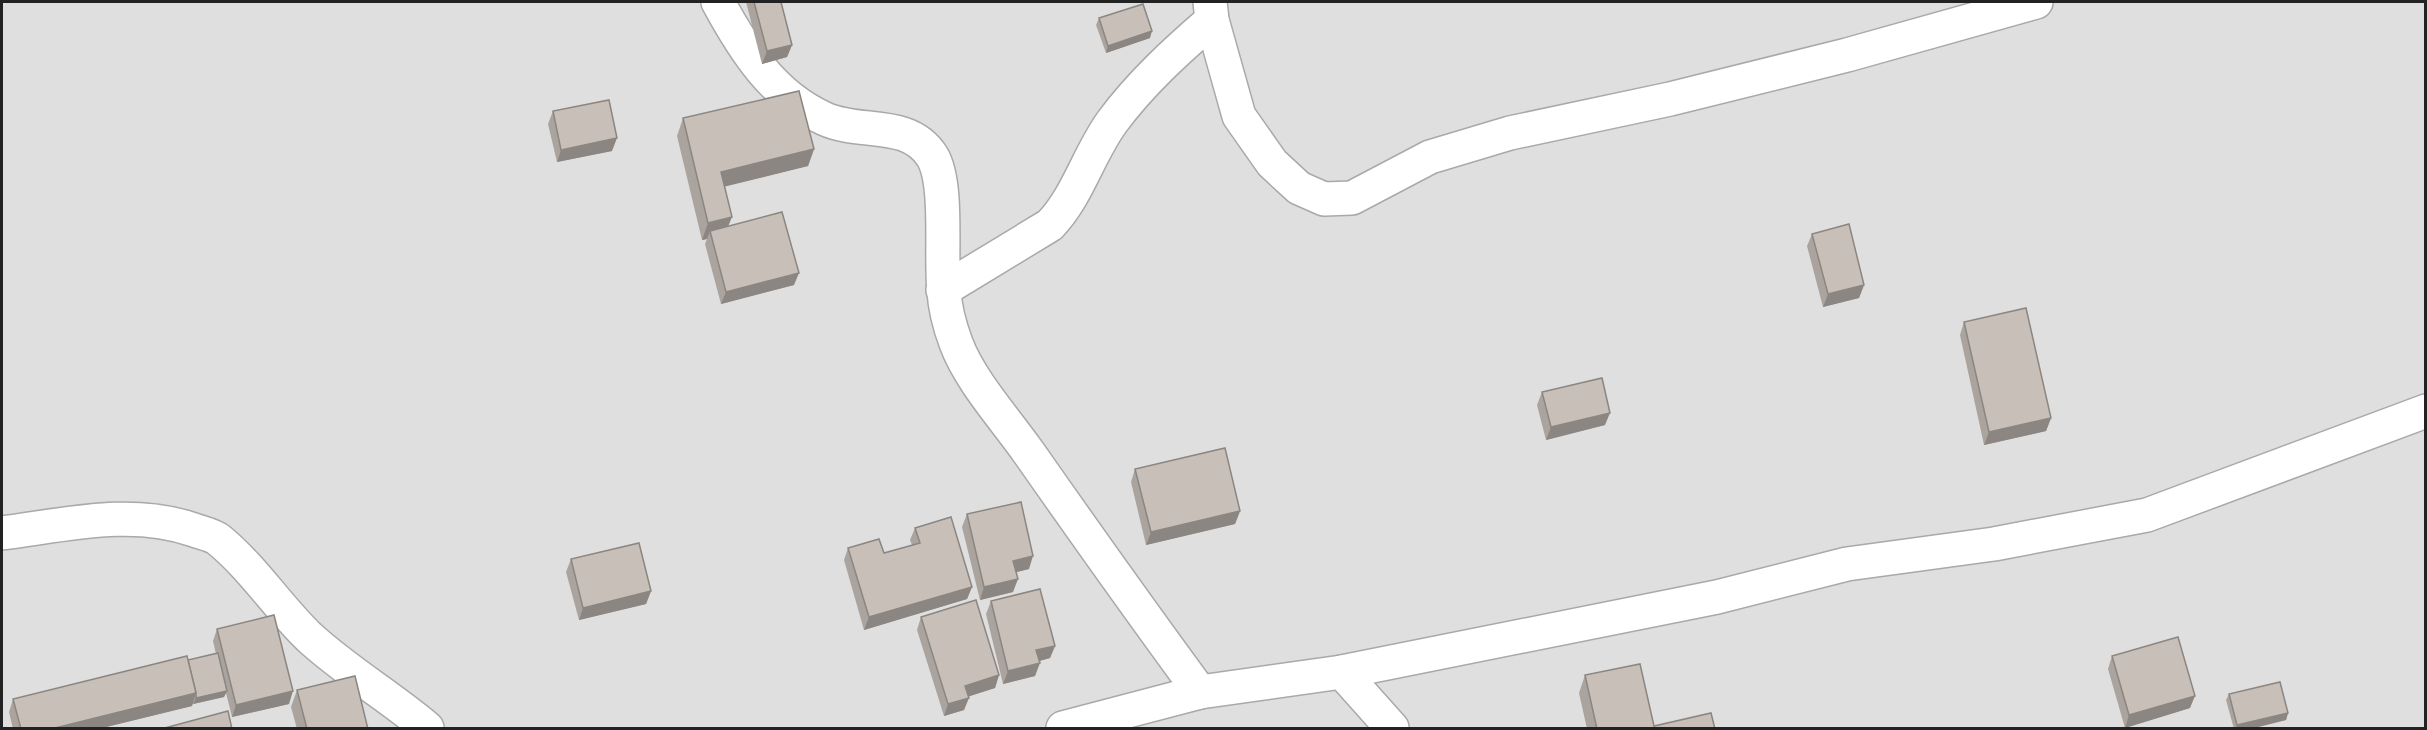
<svg xmlns="http://www.w3.org/2000/svg" width="2427" height="730" font-family="'DM Sans',sans-serif">
  <rect width="100%" height="100%" fill="#f2efe9"/>
  <rect fill="#e0dfdf" x="2" y="2" width="2423" height="726"/>
  <g fill="none" stroke-linecap="round" stroke-linejoin="round">
    <defs>
      <g id="minor">
        <path d="M 718,2 C 744,50 773,96 825,119 C 861,135 908,119 932,156 C 949,183 940,257 944,291 C 945,309 950,327 956,343 C 970,381 1006,420 1029,453 C 1085,533 1142,613 1200,692 L 1342,672 L 1392,728"/>
        <polyline points="1210,2 1212,20 1239,116 1272,163 1299,188 1324,199 1352,198 1430,157 1510,133 1670,99 1847,55 2036,2"/>
        <path d="M 943,290 L 1050,225 C 1078,196 1088,155 1112,122 C 1140,84 1176,51 1212,20"/>
        <path d="M 2,533 C 65,525 132,508 194,530 C 202,533 213,535 219,540 C 254,569 277,606 309,637 C 346,671 389,696 427,728"/>
        <polyline points="1342,672 1717,597 1847,564 1994,544 2147,515 2426,411"/>
        <polyline points="1063,728 1200,692"/>
      </g>
    </defs>
    <use href="#minor" stroke="#a9a9a9" stroke-width="36"/>
    <use href="#minor" stroke="#fff" stroke-width="33"/>
  </g>
  <g fill="#aba49e">
    <polygon points="746,2 781,2 792,45 787,57 762,64"/>
    <polygon points="1099,18 1150,38 1106,53 1096,25"/>
    <polygon points="553,111 612,151 557,162 548,124"/>
    <polygon points="683,118 814,149 808,166 724,186 728,226 794,285 721,304 705,244 707,239 702,240 677,136"/>
    <polygon points="1812,234 1864,285 1859,298 1823,307 1807,246"/>
    <polygon points="1964,322 2051,418 2046,431 1984,445 1960,335"/>
    <polygon points="1542,392 1605,425 1546,440 1537,405"/>
    <polygon points="1135,469 1240,511 1235,524 1146,545 1131,482"/>
    <polygon points="967,514 1029,569 1016,572 1013,592 980,600 962,527"/>
    <polygon points="915,528 972,587 967,599 864,630 844,560 848,548 884,553 912,545 910,540"/>
    <polygon points="571,559 651,591 646,604 579,620 566,572"/>
    <polygon points="991,601 1055,646 1050,658 1039,661 1035,676 1003,684 986,614"/>
    <polygon points="921,617 999,675 995,688 968,696 964,710 944,716 917,630"/>
    <polygon points="217,629 289,704 232,717 226,693 224,697 193,704 193,702 192,706 98,729 13,729 9,712 13,699 216,654 213,641"/>
    <polygon points="2112,656 2190,708 2125,728 2108,669"/>
    <polygon points="1585,675 1654,726 1715,729 1587,729 1579,693"/>
    <polygon points="297,690 368,729 297,729 291,707"/>
    <polygon points="2229,694 2288,713 2286,720 2250,729 2234,729 2226,700"/>
  </g>
  <g fill="#8b8681">
    <polygon points="1152,31 1150,38 1106,53 1108,46"/>
    <polygon points="792,45 787,57 762,64 767,51"/>
    <polygon points="617,138 612,151 557,162 561,150"/>
    <polygon points="814,149 808,166 715,189 721,172"/>
    <polygon points="732,217 725,234 710,231 707,239 702,240 708,223"/>
    <polygon points="799,273 794,285 721,304 726,292"/>
    <polygon points="1864,285 1859,298 1823,307 1828,294"/>
    <polygon points="1610,413 1605,425 1546,440 1551,427"/>
    <polygon points="2051,418 2046,431 1984,445 1989,432"/>
    <polygon points="1240,511 1235,524 1146,545 1151,532"/>
    <polygon points="1033,556 1029,569 1009,574 1013,561"/>
    <polygon points="1018,579 1013,592 980,600 984,587"/>
    <polygon points="972,587 967,599 864,630 869,617"/>
    <polygon points="651,591 646,604 579,620 583,608"/>
    <polygon points="1055,646 1050,658 1032,663 1036,650"/>
    <polygon points="1040,663 1035,676 1003,684 1008,671"/>
    <polygon points="999,675 995,688 961,699 965,686"/>
    <polygon points="227,691 224,697 193,704 196,698"/>
    <polygon points="293,691 289,704 232,717 236,705"/>
    <polygon points="196,693 192,706 98,729 51,729"/>
    <polygon points="2195,696 2190,708 2125,728 2129,715"/>
    <polygon points="969,698 964,710 944,716 948,704"/>
    <polygon points="2288,713 2286,720 2250,729 2236,729 2237,725"/>
  </g>
  <g fill="#c7bfb8" stroke="#8b8681" stroke-width="1.5">
    <polygon points="754,2 781,2 792,45 767,51"/>
    <polygon points="1143,4 1152,31 1108,46 1099,18"/>
    <polygon points="799,91 814,149 721,172 732,217 708,223 683,118"/>
    <polygon points="609,100 617,138 561,150 553,111"/>
    <polygon points="782,212 799,273 726,292 710,231"/>
    <polygon points="1849,224 1864,285 1828,294 1812,234"/>
    <polygon points="2026,308 2051,418 1989,432 1964,322"/>
    <polygon points="1602,378 1610,413 1551,427 1542,392"/>
    <polygon points="1225,448 1240,511 1151,532 1135,469"/>
    <polygon points="1021,502 1033,556 1013,561 1018,579 984,587 967,514"/>
    <polygon points="951,517 972,587 869,617 848,548 879,539 884,553 920,543 915,528"/>
    <polygon points="639,543 651,591 583,608 571,559"/>
    <polygon points="1040,589 1055,646 1036,650 1040,663 1008,671 991,601"/>
    <polygon points="976,600 999,675 965,686 969,698 948,704 921,617"/>
    <polygon points="274,615 293,691 236,705 217,629"/>
    <polygon points="2178,637 2195,696 2129,715 2112,656"/>
    <polygon points="218,653 227,691 196,698 196,693 188,660"/>
    <polygon points="187,656 196,693 51,729 21,729 13,699"/>
    <polygon points="1640,664 1654,726 1711,713 1715,729 1597,729 1585,675"/>
    <polygon points="355,676 368,729 307,729 297,690"/>
    <polygon points="2280,682 2288,713 2237,725 2229,694"/>
    <polygon points="228,711 232,729 161,729"/>
  </g>
  <rect width="2427" height="730" fill="none" stroke="#222222" stroke-width="6"/>
</svg>
